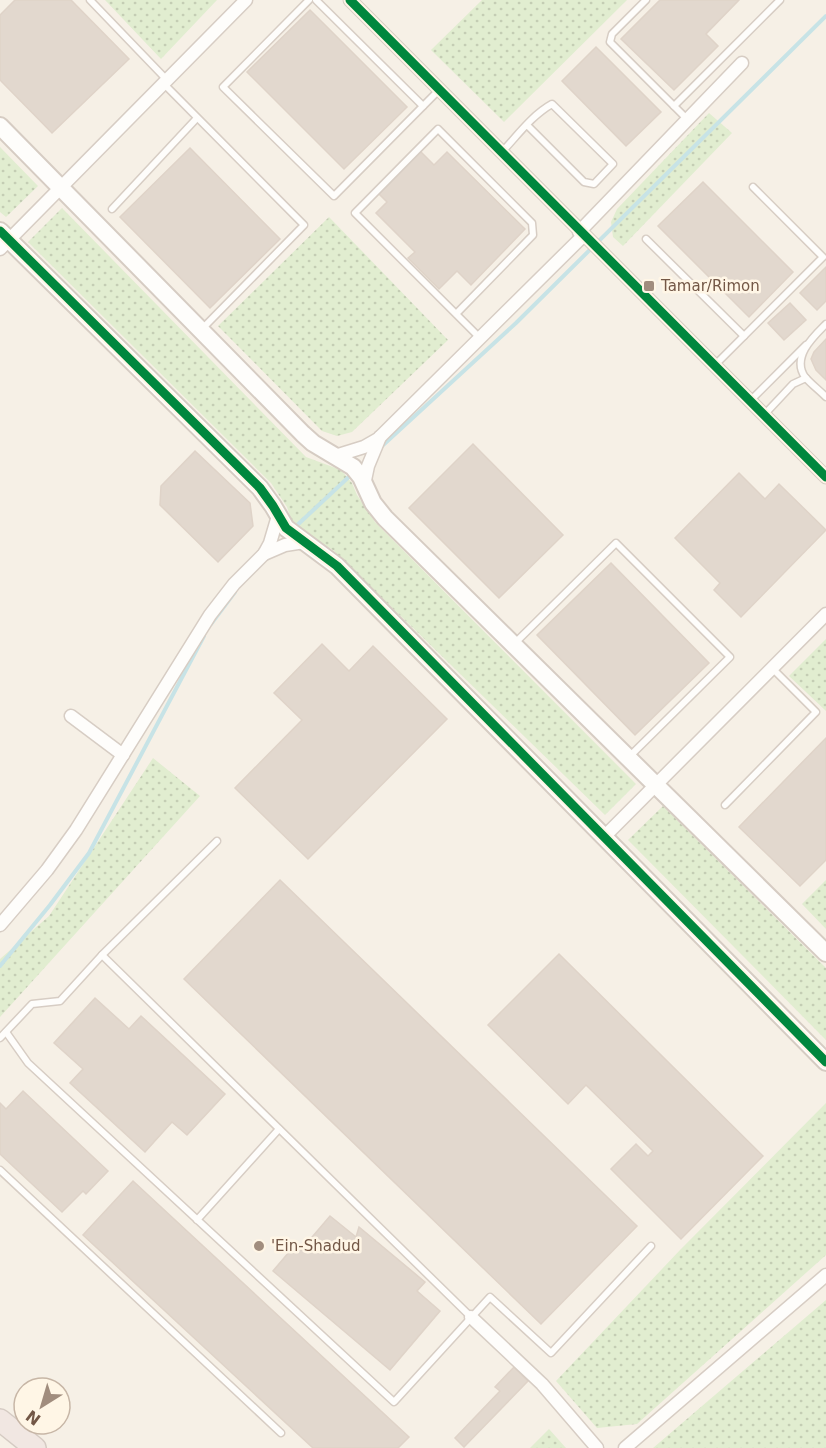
<svg xmlns="http://www.w3.org/2000/svg" width="826" height="1448" font-family="'DejaVu Sans',sans-serif">
  <defs>
    <pattern id="grass-dots" width="8" height="8" patternUnits="userSpaceOnUse" patternTransform="scale(1.5)"><rect width="8" height="8" fill="#e1edd0"/><path d="M2 2h.1M6 6h.1" fill="none" stroke="#c4cdb4" stroke-width="1.8" stroke-linecap="round"/></pattern>
  </defs>
  <rect width="100%" height="100%" fill="#f6f0e6"/>
  <g fill="url(#grass-dots)">
    <polygon points="105,0 217,0 161,59"/>
    <polygon points="482,0 627,0 504,122 431,50"/>
    <polygon points="709,113 732,133 623,246 613,237 611,222 617,209"/>
    <polygon points="0,147 38,186 6,217 0,212"/>
    <polygon points="62,208 306,457 341,470 352,483 357,495 375,522 636,784 605,815 333,550 302,532 291,519 287,507 271,483 28,242"/>
    <polygon points="329,217 448,340 352,432 337,436 322,431 218,326"/>
    <polygon points="826,639 826,711 789,676"/>
    <polygon points="153,758 200,796 0,1017 0,959 49,916"/>
    <polygon points="663,806 826,968 826,1040 628,840"/>
    <polygon points="826,880 826,929 802,904"/>
    <polygon points="826,1103 826,1255 637,1424 597,1428 556,1381 680,1250"/>
    <polygon points="826,1300 826,1448 653,1448"/>
    <polygon points="549,1429 566,1448 530,1448"/>
  </g>
  <g fill="none" stroke-linecap="round" stroke-linejoin="round">
    <g stroke="#c7e3e6" stroke-width="4">
      <polyline points="381,447 516,323 826,16"/>
      <polyline points="293,529 353,473"/>
      <polyline points="211,624 235,592"/>
      <polyline points="0,966 50,905 89,853 204,636"/>
    </g>
  </g>
  <g fill="#e2d8ce" stroke="#dfd3c8" stroke-width="1.5">
    <polygon points="15,0 71,0 129,59 52,133 0,80 0,15"/>
    <polygon points="660,0 739,0 706,34 718,46 674,90 621,39"/>
    <polygon points="310,10 407,107 344,169 247,72"/>
    <polygon points="596,47 661,112 626,146 562,81"/>
    <polygon points="190,148 280,239 210,308 120,217"/>
    <polygon points="419,150 434,165 447,152 525,229 471,285 457,271 439,289 408,258 415,252 376,213 387,202 378,193"/>
    <polygon points="703,182 793,272 749,317 658,226"/>
    <polygon points="826,267 826,301 817,310 800,293"/>
    <polygon points="790,303 806,320 784,340 768,323"/>
    <polygon points="826,339 826,380 816,370 811,359 814,352"/>
    <polygon points="473,444 563,535 499,598 409,508"/>
    <polygon points="195,451 250,503 253,526 218,562 160,505 161,486"/>
    <polygon points="739,473 765,499 779,484 826,530 741,617 714,590 720,583 675,538"/>
    <polygon points="611,563 709,663 635,735 537,635"/>
    <polygon points="322,644 349,671 373,646 447,719 308,859 235,788 302,720 274,693"/>
    <polygon points="826,738 826,860 800,886 739,827"/>
    <polygon points="280,880 637,1226 541,1324 184,979"/>
    <polygon points="559,954 763,1156 681,1239 611,1169 636,1144 648,1156 653,1151 586,1085 568,1104 488,1025"/>
    <polygon points="95,998 129,1029 141,1016 225,1094 187,1135 172,1122 145,1152 70,1083 83,1069 54,1043"/>
    <polygon points="23,1091 108,1171 86,1194 83,1191 62,1212 0,1154 0,1103 6,1109"/>
    <polygon points="133,1181 409,1437 398,1448 313,1448 83,1235"/>
    <polygon points="330,1216 356,1237 359,1227 425,1282 417,1291 440,1311 390,1370 273,1271 295,1245 301,1250"/>
    <polygon points="514,1367 528,1381 464,1447 455,1438 500,1391 495,1387"/>
  </g>
  <g fill="none" stroke-linecap="round" stroke-linejoin="round">
    <defs>
      <g id="lane">
        <polyline points="90,0 167,80"/>
        <polyline points="309,0 223,87 334,196 439,90"/>
        <polyline points="316,0 423,106"/>
        <polyline points="646,0 612,34 610,42 687,119"/>
        <polyline points="164,84 304,225 201,330"/>
        <polyline points="674,106 780,0"/>
        <path d="M 501,153 C 517,136 532,115 552,104 L 613,164 L 594,184 L 584,182 L 527,125"/>
        <polyline points="112,209 197,118"/>
        <polyline points="646,239 744,336"/>
        <polyline points="456,314 533,235 532,223 438,129 355,213 480,338"/>
        <path d="M 826,324 C 814,336 791,357 805,377 C 811,384 819,390 826,397"/>
        <polyline points="714,366 823,257 753,187"/>
        <polyline points="750,401 806,345"/>
        <polyline points="764,415 793,384 806,378"/>
        <polyline points="514,644 616,543 730,657 630,756"/>
        <polyline points="725,805 816,712 772,668"/>
        <polyline points="102,955 217,841"/>
        <polyline points="6,1032 28,1063 394,1402 490,1297 551,1353 651,1246"/>
        <polyline points="0,1038 32,1004 60,1001 102,955 471,1317"/>
        <polyline points="0,1170 281,1433"/>
        <polyline points="197,1220 279,1129"/>
      </g>
      <g id="street">
        <polyline points="350,0 826,477"/>
        <polyline points="579,232 742,63"/>
        <polyline points="0,249 246,0"/>
        <polyline points="335,456 364,447 378,439 583,236"/>
        <polyline points="364,485 368,466 380,437"/>
        <polyline points="264,554 285,545 304,542"/>
        <polyline points="71,716 123,755"/>
        <polyline points="604,837 826,614"/>
        <polyline points="0,925 47,870 76,830 210,615 234,584 264,554 270,543 278,516"/>
        <polyline points="471,1317 542,1384 597,1448"/>
        <polyline points="625,1448 826,1275"/>
      </g>
      <g id="secondary">
        <polyline points="0,126 303,434 313,443 353,467 361,477 373,503 385,518 826,953"/>
        <polyline points="0,231 260,488 273,506 286,528 337,566 826,1062"/>
      </g>
      <polyline id="highway" points="0,1420 35,1448"/>
    </defs>
    <use href="#lane" stroke="#d7cdc4" stroke-width="9"/>
    <use href="#street" stroke="#d7cdc4" stroke-width="15"/>
    <use href="#secondary" stroke="#d6ccc3" stroke-width="20"/>
    <use href="#highway" stroke="#d5cbc3" stroke-width="24"/>
    <use href="#lane" stroke="#fefdfb" stroke-width="6"/>
    <use href="#street" stroke="#fefdfb" stroke-width="12"/>
    <use href="#secondary" stroke="#fefdfb" stroke-width="16"/>
    <use href="#highway" stroke="#f1e7e2" stroke-width="21"/>
    <defs>
      <g id="cycleway">
        <polyline points="350,0 826,477"/>
        <polyline points="0,231 260,488 273,506 286,528 337,566 826,1062"/>
      </g>
    </defs>
    <use href="#cycleway" stroke="#fff6e6" stroke-width="13"/>
    <use href="#cycleway" stroke="#00873e" stroke-width="9"/>
  </g>
  <g fill="#a18d7e" stroke="#fff6e6" stroke-width="2">
    <rect x="643" y="280" width="12" height="12" rx="3"/>
    <circle cx="259" cy="1246" r="6"/>
  </g>
  <g text-anchor="middle" stroke-width="5" stroke-linejoin="round" paint-order="stroke">
    <g font-size="15" fill="#735746" stroke="#fff6e6" text-anchor="start">
      <text x="661" y="291">Tamar/Rimon</text>
      <text x="271" y="1251">'Ein-Shadud</text>
    </g>
  </g>
  <g transform="translate(42 1406) rotate(217)"><circle r="28" fill="#fff6e6" stroke="#c7b6a6" stroke-width="1.5"/>
  <path d="M0-4.5L10 22L0 15L-10 22Z" fill="#a18d7e"/>
  <text y="-9" font-size="16" font-weight="bold" text-anchor="middle" fill="#735746">N</text>
  </g>
</svg>
